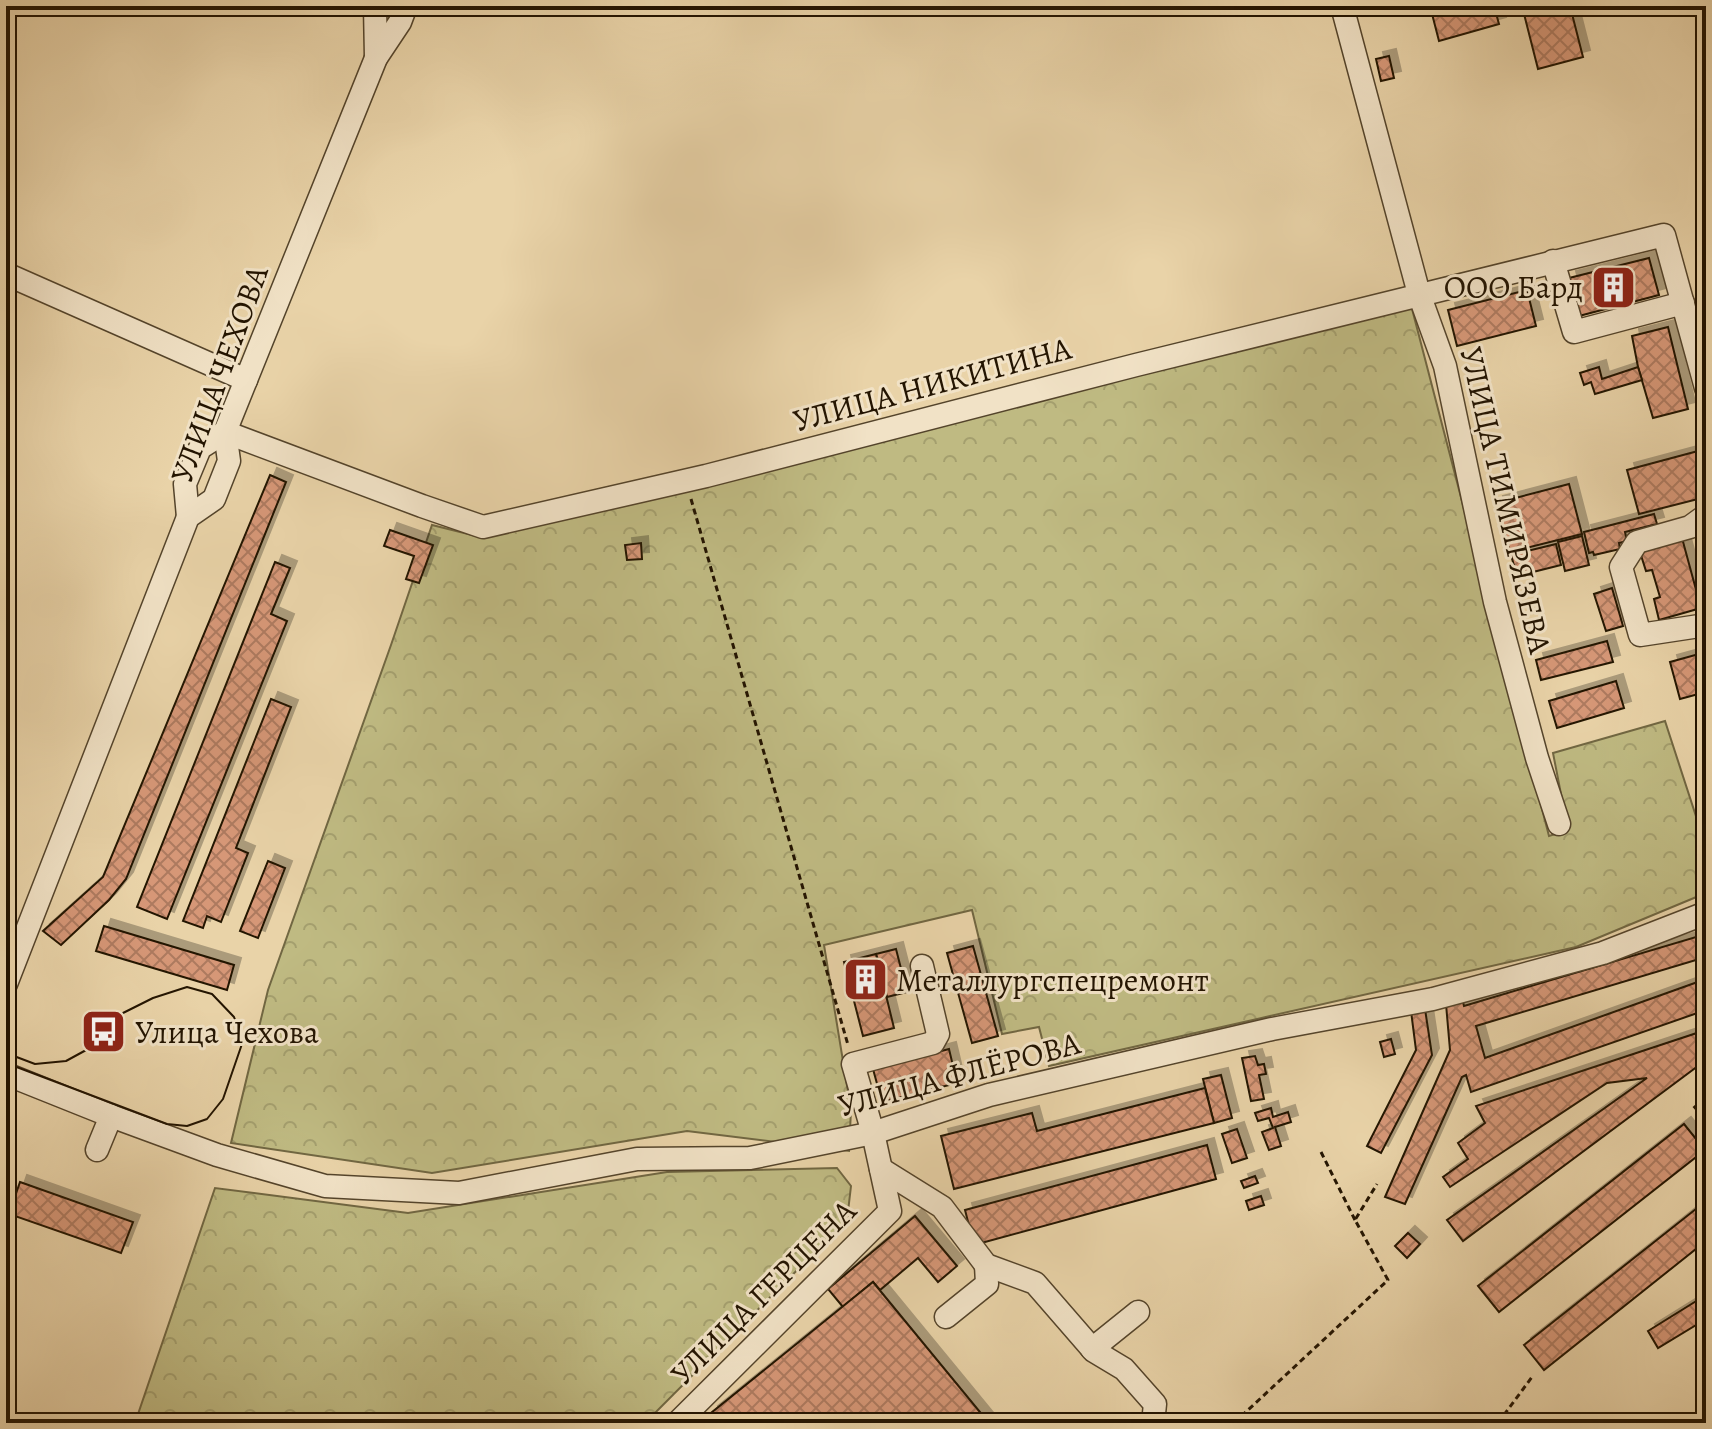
<svg xmlns="http://www.w3.org/2000/svg" width="1712" height="1429" font-family="Alegreya,serif">
  <defs>
    <pattern id="forest-crowns" width="20" height="18" patternUnits="userSpaceOnUse" patternTransform="scale(2)"><rect width="20" height="18" fill="#bfba82"/><path d="M2 6a3 3 0 1 1 6 0M12 15a3 3 0 1 1 6 0" fill="none" stroke="#a49f6e"/></pattern>
    <pattern id="building-cross-hatch" width="8" height="8" patternUnits="userSpaceOnUse" patternTransform="scale(2)"><rect width="8" height="8" fill="#d69777"/><path d="M0 0l8 8M0 8l8-8" fill="none" stroke="#ad7a5f"/></pattern>
    <filter id="shadow"><feDropShadow dx="7" dy="-7" stdDeviation="0" flood-color="#0004"/></filter>
  </defs>
  <rect width="100%" height="100%" fill="#e9d3a8"/>
  <filter id="stains"><feTurbulence type="fractalNoise" baseFrequency=".0025" numOctaves="4"/><feColorMatrix values="0 0 0 0 .2 0 0 0 0 .09 0 0 0 0 .02 0 0 0 .5 -.17"/></filter>
  <radialGradient id="worn" r=".72"><stop offset=".6" stop-color="#630" stop-opacity="0"/><stop offset="1" stop-color="#630" stop-opacity=".3"/></radialGradient>
  <g fill="url(#forest-crowns)" stroke="#716742" stroke-width="2">
    <polygon points="1411,305 1549,836 1568,830 1553,753 1665,721 1706,847 1706,893 1576,947 1049,1066 1039,1027 1002,1034 972,910 824,945 851,1110 849,1151 687,1131 432,1173 231,1143 268,990 391,645 432,525 484,538"/>
    <polygon points="837,1168 851,1186 847,1220 645,1423 135,1423 215,1188 408,1213 667,1172"/>
  </g>
  <g fill="url(#building-cross-hatch)" stroke="#231401" stroke-width="2" filter="url(#shadow)">
    <polygon points="1430,6 1494,6 1499,24 1439,41"/>
    <polygon points="1522,6 1570,6 1583,57 1538,69"/>
    <polygon points="1389,56 1394,78 1381,81 1376,59"/>
    <polygon points="1649,258 1659,295 1579,316 1569,278"/>
    <polygon points="1527,290 1536,326 1457,346 1448,310"/>
    <polygon points="1668,327 1688,409 1653,418 1638,367 1632,336"/>
    <polygon points="1599,367 1602,379 1638,367 1642,380 1595,394 1591,382 1584,385 1580,373"/>
    <polygon points="1698,451 1706,481 1706,497 1639,514 1627,470"/>
    <polygon points="270,475 286,482 126,879 109,900 61,945 43,931 103,877"/>
    <polygon points="1569,484 1582,534 1510,552 1496,503"/>
    <polygon points="1654,514 1657,524 1625,532 1627,541 1619,543 1620,549 1594,555 1593,552 1589,553 1584,532"/>
    <polygon points="390,530 433,545 419,583 406,579 414,556 384,546"/>
    <polygon points="1582,536 1589,565 1565,571 1558,542"/>
    <polygon points="1682,538 1701,608 1659,620 1654,599 1660,597 1652,570 1646,571 1639,549"/>
    <polygon points="641,543 642,559 627,560 625,545"/>
    <polygon points="1556,544 1561,565 1517,576 1511,555"/>
    <polygon points="275,562 290,568 271,614 287,621 167,919 137,907"/>
    <polygon points="1612,588 1623,626 1606,631 1594,594"/>
    <polygon points="1607,641 1613,662 1541,680 1536,660"/>
    <polygon points="1706,652 1706,692 1680,699 1670,662"/>
    <polygon points="1616,681 1624,708 1557,728 1549,701"/>
    <polygon points="271,699 291,707 236,848 248,853 221,922 207,916 203,928 183,921"/>
    <polygon points="268,861 285,868 258,938 240,931"/>
    <polygon points="104,926 234,965 227,990 96,951"/>
    <polygon points="1706,934 1706,957 1476,1026 1485,1058 1706,979 1706,1010 1471,1092 1466,1075 1462,1077 1405,1204 1385,1197 1450,1050 1446,1004 1462,998 1464,1006"/>
    <polygon points="973,946 998,1036 972,1043 947,953"/>
    <polygon points="896,949 907,992 887,997 876,954"/>
    <polygon points="876,954 894,1028 863,1036 844,962"/>
    <polygon points="1425,1009 1432,1055 1381,1153 1367,1146 1416,1050 1411,1011"/>
    <polygon points="1706,1030 1706,1060 1463,1241 1447,1220 1647,1078 1607,1083 1450,1187 1443,1177 1468,1159 1458,1143 1485,1123 1476,1106"/>
    <polygon points="1391,1039 1395,1054 1384,1057 1380,1042"/>
    <polygon points="949,1049 957,1083 882,1102 873,1069"/>
    <polygon points="1255,1056 1258,1065 1264,1064 1266,1074 1259,1075 1264,1099 1251,1101 1242,1058"/>
    <polygon points="1221,1075 1232,1118 1214,1123 1203,1079"/>
    <polygon points="1205,1088 1214,1123 954,1189 941,1136 1032,1113 1037,1131"/>
    <polygon points="1706,1097 1706,1121 1694,1107"/>
    <polygon points="1271,1108 1273,1117 1288,1112 1291,1122 1275,1127 1281,1146 1269,1150 1262,1132 1273,1128 1269,1118 1258,1121 1255,1113"/>
    <polygon points="1684,1124 1705,1150 1499,1312 1478,1286"/>
    <polygon points="1237,1129 1247,1158 1232,1163 1222,1134"/>
    <polygon points="1207,1145 1216,1179 974,1245 965,1210"/>
    <polygon points="1255,1176 1258,1183 1244,1188 1241,1181"/>
    <polygon points="20,1182 133,1222 121,1253 9,1214"/>
    <polygon points="1261,1196 1264,1205 1249,1210 1246,1201"/>
    <polygon points="1706,1201 1706,1241 1544,1370 1524,1345"/>
    <polygon points="915,1216 957,1266 938,1282 918,1258 880,1290 873,1282 843,1307 828,1289"/>
    <polygon points="1408,1233 1420,1244 1407,1258 1395,1246"/>
    <polygon points="873,1282 989,1423 719,1423 711,1413"/>
    <polygon points="1706,1295 1706,1319 1658,1348 1648,1331"/>
  </g>
  <g fill="none" stroke-linecap="round" stroke-linejoin="round">
    <defs>
      <g id="minor">
        <polyline points="375,6 376,58"/>
        <polyline points="1342,6 1419,294 1445,366 1495,602 1537,758 1559,824"/>
        <polyline points="1553,261 1574,332 1683,303"/>
        <polyline points="6,274 246,380"/>
        <polyline points="188,517 185,484 200,448 225,432 422,506 483,527 706,476 1136,365 1664,235 1706,388"/>
        <polyline points="1706,518 1701,519 1690,527 1637,542 1621,567 1640,635 1706,625"/>
        <polyline points="6,984 188,517 214,499 229,461 225,432 376,58 400,22 406,6"/>
        <polyline points="6,1074 111,1116 217,1155 325,1186 459,1193 637,1159 750,1158 873,1133 989,1095 1272,1029 1433,999 1603,953 1706,913"/>
        <polyline points="97,1150 111,1116"/>
        <polyline points="881,1169 942,1207 986,1265 1035,1283 1094,1351 1124,1369 1155,1404 1153,1423"/>
        <polyline points="946,1317 987,1284 986,1265"/>
        <polyline points="1092,1349 1138,1312"/>
        <polyline points="677,1423 890,1211 873,1133 853,1064 933,1043 938,1034 922,966"/>
      </g>
    </defs>
    <use href="#minor" stroke="#54442b" stroke-width="25"/>
    <g stroke="#231401" stroke-width="3" stroke-dasharray="6 4" stroke-linecap="butt">
      <polyline points="691,499 848,1045"/>
      <polyline points="1321,1152 1355,1220"/>
      <polyline points="1234,1423 1388,1280 1355,1220 1377,1184"/>
      <polyline points="1498,1423 1532,1377"/>
    </g>
    <use href="#minor" stroke="#f1e2c6" stroke-width="22"/>
    <polyline stroke="#231401" stroke-width="2" points="6,1053 35,1064 66,1061 88,1049 123,1013 153,998 187,987 212,994 234,1017 243,1041 223,1099 207,1119 187,1126 167,1124 6,1063"/>
  </g>
  <defs>
    <symbol id="building-square" viewBox="-11 -11 22 22"><rect x="-9" y="-9" width="18" height="18" rx="4" fill="#8f2418" stroke="#f1e2c6"/><path d="M-4-6H4V6H1V3H-1V6H-4ZM-2.5-4.3h1.7v1.8h-1.7ZM.8-4.3h1.7v1.8H.8ZM-2.5-1h1.7V.8h-1.7ZM.8-1h1.7V.8H.8Z" fill="#fff"/></symbol>
    <symbol id="bus-square" viewBox="-11 -11 22 22"><rect x="-9" y="-9" width="18" height="18" rx="4" fill="#8f2418" stroke="#f1e2c6"/><path d="M-5-6H5V4H4V6H2V4H-2V6H-4V4H-5ZM-3.5-4V0h7V-4ZM-3.5 1.2v1.5H-2V1.2ZM2 1.2v1.5H3.5V1.2Z" fill="#fff"/></symbol>
  </defs>
  <g fill-rule="evenodd">
    <use href="#building-square" x="1588" y="262" width="51" height="51"/>
    <use href="#building-square" x="840" y="954" width="51" height="51"/>
    <use href="#bus-square" x="78" y="1006" width="51" height="51"/>
  </g>
  <g text-anchor="middle" stroke-width="6" stroke-linejoin="round" paint-order="stroke">
    <g font-size="32" fill="#231401" stroke="#f1e2c6" text-anchor="start">
      <text x="1583" y="298" text-anchor="end">ООО Бард</text>
      <text x="896" y="991">Металлургспецремонт</text>
      <text x="135" y="1043">Улица Чехова</text>
    </g>
    <g font-size="32" fill="#231401" stroke="#f1e2c6">
      <text transform="translate(219 374) rotate(-70)" y="11">УЛИЦА ЧЕХОВА</text>
      <text transform="translate(932 384) rotate(-15)" y="11">УЛИЦА НИКИТИНА</text>
      <text transform="translate(1506 500) rotate(77)" y="11">УЛИЦА ТИМИРЯЗЕВА</text>
      <text transform="translate(959 1074) rotate(-15)" y="11">УЛИЦА ФЛЁРОВА</text>
      <text transform="translate(763 1292) rotate(-45)" y="11">УЛИЦА ГЕРЦЕНА</text>
    </g>
  </g>
  <rect width="1712" height="1429" fill="none" stroke="#e9d3a8" stroke-width="32"/>
  <rect x="8" y="8" width="1696" height="1413" fill="none" stroke="#231401" stroke-width="4"/>
  <rect x="16" y="16" width="1680" height="1397" fill="none" stroke="#231401" stroke-width="2"/>
  <rect width="100%" height="100%" filter="url(#stains)"/>
  <rect width="100%" height="100%" fill="url(#worn)"/>
</svg>
